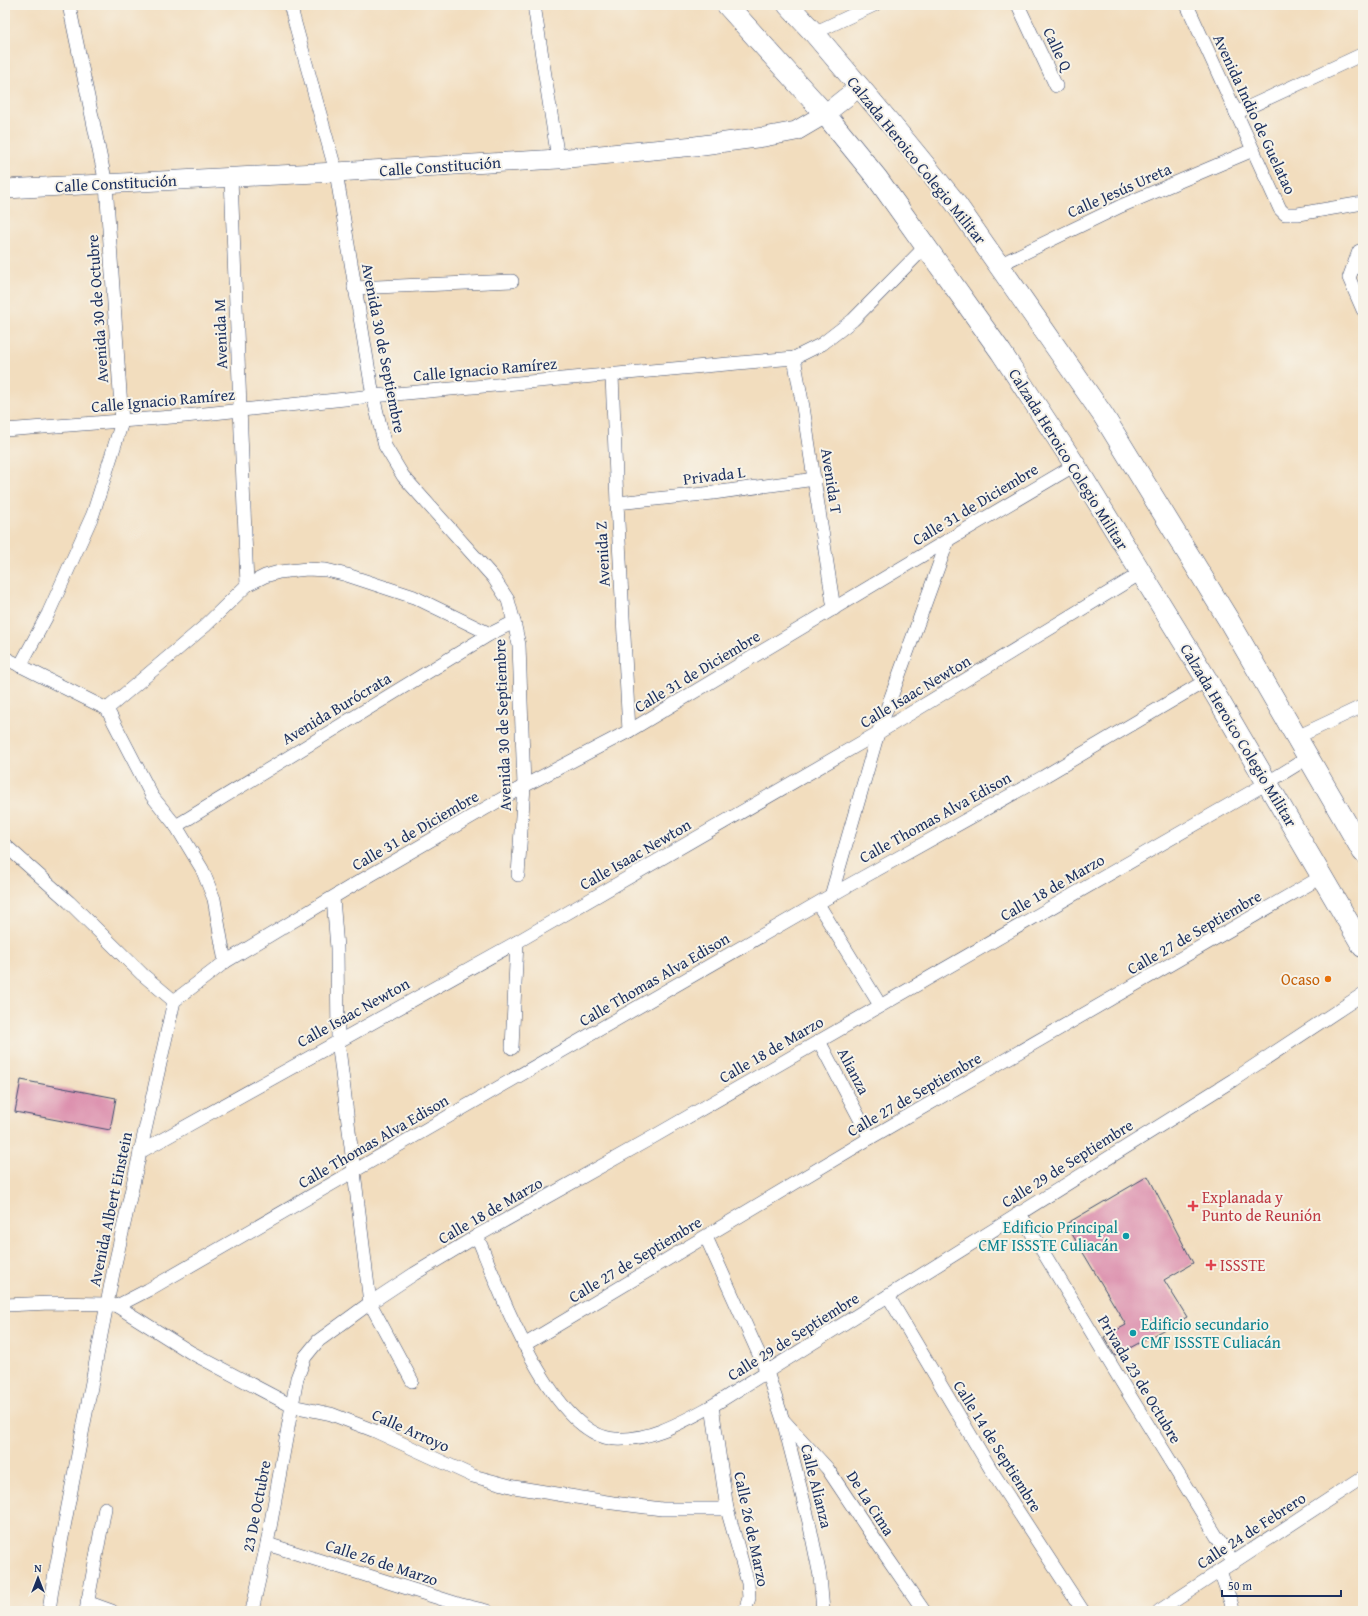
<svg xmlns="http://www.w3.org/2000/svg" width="1368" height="1616" font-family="'Gentium Book Plus',serif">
  <rect width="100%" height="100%" fill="#f7f3e8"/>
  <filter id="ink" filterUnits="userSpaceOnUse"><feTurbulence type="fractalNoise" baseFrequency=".025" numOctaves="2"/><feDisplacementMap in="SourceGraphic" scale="8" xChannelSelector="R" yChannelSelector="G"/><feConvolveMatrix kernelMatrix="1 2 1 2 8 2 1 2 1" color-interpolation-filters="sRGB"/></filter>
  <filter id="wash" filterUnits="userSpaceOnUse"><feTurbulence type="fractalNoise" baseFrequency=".012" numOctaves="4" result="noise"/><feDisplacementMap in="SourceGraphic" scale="16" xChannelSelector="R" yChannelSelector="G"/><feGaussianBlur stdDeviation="0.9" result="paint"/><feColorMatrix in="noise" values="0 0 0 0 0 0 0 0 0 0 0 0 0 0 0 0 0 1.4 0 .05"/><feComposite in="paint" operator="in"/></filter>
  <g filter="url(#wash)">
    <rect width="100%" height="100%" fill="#f2ddbe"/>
    <g id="blocks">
      <g fill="#dc8fad">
        <polygon points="21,1080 116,1098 110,1130 15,1112"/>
        <polygon points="1148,1176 1193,1263 1164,1280 1187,1317 1115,1356 1104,1337 1126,1325 1066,1224"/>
      </g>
    </g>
  </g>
  <g filter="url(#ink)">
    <use href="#blocks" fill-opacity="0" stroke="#3b496c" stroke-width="1"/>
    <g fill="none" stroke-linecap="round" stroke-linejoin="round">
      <defs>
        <g id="street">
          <polyline points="290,5 336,172 373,396 385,446 403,476 493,577 508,600 514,622 519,645 524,786 518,875"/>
          <polyline points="534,5 558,159"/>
          <polyline points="1018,5 1056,86"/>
          <polyline points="1187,5 1280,209 1285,214 1298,214 1363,203"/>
          <polyline points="814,33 874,5"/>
          <polyline points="1236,113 1363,54"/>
          <polyline points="231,178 247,585"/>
          <polyline points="1363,250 1359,251 1349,278 1363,310"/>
          <polyline points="999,265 1121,206 1253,150"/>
          <polyline points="354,288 512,281"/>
          <polyline points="794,358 803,407 834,609"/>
          <polyline points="612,375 617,503 629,731"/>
          <polyline points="5,430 185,416 373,396 794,358 822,344 853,320 926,246"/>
          <polyline points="617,503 713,493 815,479"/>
          <polyline points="5,658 107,709 152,796 176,826 202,869 214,899 225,962"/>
          <polyline points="20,666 48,614 93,514 122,422 106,184 69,5"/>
          <polyline points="107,709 205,626 247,585 265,576 279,572 307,569 326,570 347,575 414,597 490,634"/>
          <polyline points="1297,737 1363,706"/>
          <polyline points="176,826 490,634 514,622"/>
          <polyline points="5,845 69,902 142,974 174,1001"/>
          <polyline points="831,896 878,733 948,540"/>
          <polyline points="333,898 337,948 338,1040 370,1303 412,1381"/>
          <polyline points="818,904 880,1005"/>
          <polyline points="819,1041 870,1138"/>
          <polyline points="512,1048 517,942"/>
          <polyline points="140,1152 517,942 878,733 1141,573"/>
          <polyline points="1019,1212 1127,1391 1233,1563"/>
          <path d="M 477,1236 C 499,1288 551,1435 615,1439 C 650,1441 682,1422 712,1406 L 1233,1080 L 1363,994"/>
          <polyline points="706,1237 767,1372 783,1420 809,1522 820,1576 823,1611"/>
          <polyline points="888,1296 993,1473 1083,1611"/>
          <polyline points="5,1305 50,1303 107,1304 117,1306 190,1352 292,1406 331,1414 375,1431 473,1476 514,1487 613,1503 662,1509 727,1509"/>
          <polyline points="117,1306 148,1290 844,888 1043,777 1207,680"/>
          <polyline points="524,1345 870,1138 1323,876"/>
          <polyline points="712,1406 727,1509 748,1583 749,1598 745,1611"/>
          <polyline points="784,1421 827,1468 871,1534 924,1611"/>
          <polyline points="267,1544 458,1604 487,1611"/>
          <polyline points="1220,1571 1234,1611"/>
          <polyline points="87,1602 112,1611"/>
          <polyline points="49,1611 52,1589 113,1273 174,1001 225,962 350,887 524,786 629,731 948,540 1075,465"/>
          <polyline points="86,1611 105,1508"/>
          <polyline points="252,1611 267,1544 297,1378 305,1357 318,1341 370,1303 414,1274 477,1236 646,1141 1267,783 1309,757"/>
          <polyline points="1159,1611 1363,1477"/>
        </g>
        <polyline id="secondary" points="5,189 336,172 558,159 695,146 764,137 796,131 825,114 859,87"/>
        <g id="primary">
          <polyline points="727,5 825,114 877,178 1001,352 1075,465 1207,680 1363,947"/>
          <polyline points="788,5 814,33 906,142 954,201 1103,415 1228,619 1363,852"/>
        </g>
      </defs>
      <use href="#street" stroke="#3b496c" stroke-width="14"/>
      <use href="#secondary" stroke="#3b496c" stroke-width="20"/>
      <use href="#primary" stroke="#3b496c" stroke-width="22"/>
      <use href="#street" stroke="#fff" stroke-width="13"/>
      <use href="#secondary" stroke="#fff" stroke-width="19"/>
      <use href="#primary" stroke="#fff" stroke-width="21"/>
    </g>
  </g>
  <circle fill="#e8710a" stroke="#f7f3e8" stroke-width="1.5" cx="1328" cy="979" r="4"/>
  <g fill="#e0444e" stroke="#f7f3e8" stroke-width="1.5">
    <path d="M1191 1200h4v4h4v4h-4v4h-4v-4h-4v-4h4z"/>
    <path d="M1209 1259h4v4h4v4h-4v4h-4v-4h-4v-4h4z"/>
  </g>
  <g fill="#0f9aa8" stroke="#f7f3e8" stroke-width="1.5">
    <circle cx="1126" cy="1236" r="4"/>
    <circle cx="1133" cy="1333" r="4"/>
  </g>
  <g text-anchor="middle" stroke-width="4" stroke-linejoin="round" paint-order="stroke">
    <g font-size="16" fill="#1b2f5e" stroke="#f7f3e8">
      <text transform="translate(1058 49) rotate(65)" y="6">Calle Q</text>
      <text transform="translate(1255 114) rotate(65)" y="6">Avenida Indio de Guelatao</text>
      <text transform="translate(917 160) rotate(51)" y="6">Calzada Heroico Colegio Militar</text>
      <text transform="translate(440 166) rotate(-4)" y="6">Calle Constitución</text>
      <text transform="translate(116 183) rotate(-3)" y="6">Calle Constitución</text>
      <text transform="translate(1119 190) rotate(-24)" y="6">Calle Jesús Ureta</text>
      <text transform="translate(97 309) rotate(-94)" y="6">Avenida 30 de Octubre</text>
      <text transform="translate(220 334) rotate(-92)" y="6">Avenida M</text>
      <text transform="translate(384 348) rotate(79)" y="6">Avenida 30 de Septiembre</text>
      <text transform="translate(485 369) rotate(-5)" y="6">Calle Ignacio Ramírez</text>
      <text transform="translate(163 400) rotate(-5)" y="6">Calle Ignacio Ramírez</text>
      <text transform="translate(1069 459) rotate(58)" y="6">Calzada Heroico Colegio Militar</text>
      <text transform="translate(714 475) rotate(-7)" y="6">Privada L</text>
      <text transform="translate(832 481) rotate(81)" y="6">Avenida T</text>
      <text transform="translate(975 504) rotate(-31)" y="6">Calle 31 de Diciembre</text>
      <text transform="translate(602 554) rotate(-93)" y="6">Avenida Z</text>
      <text transform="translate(697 671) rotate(-31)" y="6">Calle 31 de Diciembre</text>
      <text transform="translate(915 691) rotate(-31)" y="6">Calle Isaac Newton</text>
      <text transform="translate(336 708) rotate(-31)" y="6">Avenida Burócrata</text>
      <text transform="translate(502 725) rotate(-92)" y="6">Avenida 30 de Septiembre</text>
      <text transform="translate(1239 735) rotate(59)" y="6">Calzada Heroico Colegio Militar</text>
      <text transform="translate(935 817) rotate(-29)" y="6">Calle Thomas Alva Edison</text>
      <text transform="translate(415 830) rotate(-30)" y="6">Calle 31 de Diciembre</text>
      <text transform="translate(635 854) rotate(-30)" y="6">Calle Isaac Newton</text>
      <text transform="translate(1052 887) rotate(-30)" y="6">Calle 18 de Marzo</text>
      <text transform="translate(1194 932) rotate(-30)" y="6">Calle 27 de Septiembre</text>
      <text transform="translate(654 979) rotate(-30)" y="6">Calle Thomas Alva Edison</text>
      <text transform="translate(353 1012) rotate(-29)" y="6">Calle Isaac Newton</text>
      <text transform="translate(771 1049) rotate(-30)" y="6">Calle 18 de Marzo</text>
      <text transform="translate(854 1071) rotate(62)" y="6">Alianza</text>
      <text transform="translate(914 1094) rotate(-30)" y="6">Calle 27 de Septiembre</text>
      <text transform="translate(373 1141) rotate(-30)" y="6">Calle Thomas Alva Edison</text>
      <text transform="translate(1067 1163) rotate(-32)" y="6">Calle 29 de Septiembre</text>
      <text transform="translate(110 1209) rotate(-78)" y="6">Avenida Albert Einstein</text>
      <text transform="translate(490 1210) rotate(-30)" y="6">Calle 18 de Marzo</text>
      <text transform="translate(635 1259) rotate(-31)" y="6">Calle 27 de Septiembre</text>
      <text transform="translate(793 1336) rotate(-32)" y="6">Calle 29 de Septiembre</text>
      <text transform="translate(1140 1379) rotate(59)" y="6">Privada 23 de Octubre</text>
      <text transform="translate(411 1430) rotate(24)" y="6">Calle Arroyo</text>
      <text transform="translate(998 1446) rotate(58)" y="6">Calle 14 de Septiembre</text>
      <text transform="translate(817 1486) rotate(76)" y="6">Calle Alianza</text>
      <text transform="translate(871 1503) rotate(57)" y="6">De La Cima</text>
      <text transform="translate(256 1506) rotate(-79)" y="6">23 De Octubre</text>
      <text transform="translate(752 1529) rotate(78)" y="6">Calle 26 de Marzo</text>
      <text transform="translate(1251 1530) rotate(-33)" y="6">Calle 24 de Febrero</text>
      <text transform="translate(382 1562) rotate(18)" y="6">Calle 26 de Marzo</text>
    </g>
    <g font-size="16" fill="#c56008" stroke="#f7f3e8" text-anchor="end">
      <text x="1320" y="985">Ocaso</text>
    </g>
    <g font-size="16" fill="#be3a42" stroke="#f7f3e8" text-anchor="start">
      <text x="1202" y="1203">Explanada y<tspan x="1202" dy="18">Punto de Reunión</tspan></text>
      <text x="1220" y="1271">ISSSTE</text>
    </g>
    <g font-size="16" fill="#0d838f" stroke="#f7f3e8" text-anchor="end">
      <text x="1118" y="1233">Edificio Principal<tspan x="1118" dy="18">CMF ISSSTE Culiacán</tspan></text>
      <text x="1141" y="1330" text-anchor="start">Edificio secundario<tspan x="1141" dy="18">CMF ISSSTE Culiacán</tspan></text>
    </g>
  </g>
  <rect width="1368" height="1616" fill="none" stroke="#f7f3e8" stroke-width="20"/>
  <g transform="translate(38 1578)" stroke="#f7f3e8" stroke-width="3" paint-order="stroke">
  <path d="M0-3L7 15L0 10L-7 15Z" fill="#1b2f5e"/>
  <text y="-6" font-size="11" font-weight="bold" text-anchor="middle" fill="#1b2f5e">N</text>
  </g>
  <path d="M1222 1590v6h119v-6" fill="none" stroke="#1b2f5e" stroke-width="2"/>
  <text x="1228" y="1590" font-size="12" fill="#1b2f5e" stroke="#f7f3e8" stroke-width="3" paint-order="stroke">50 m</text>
</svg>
